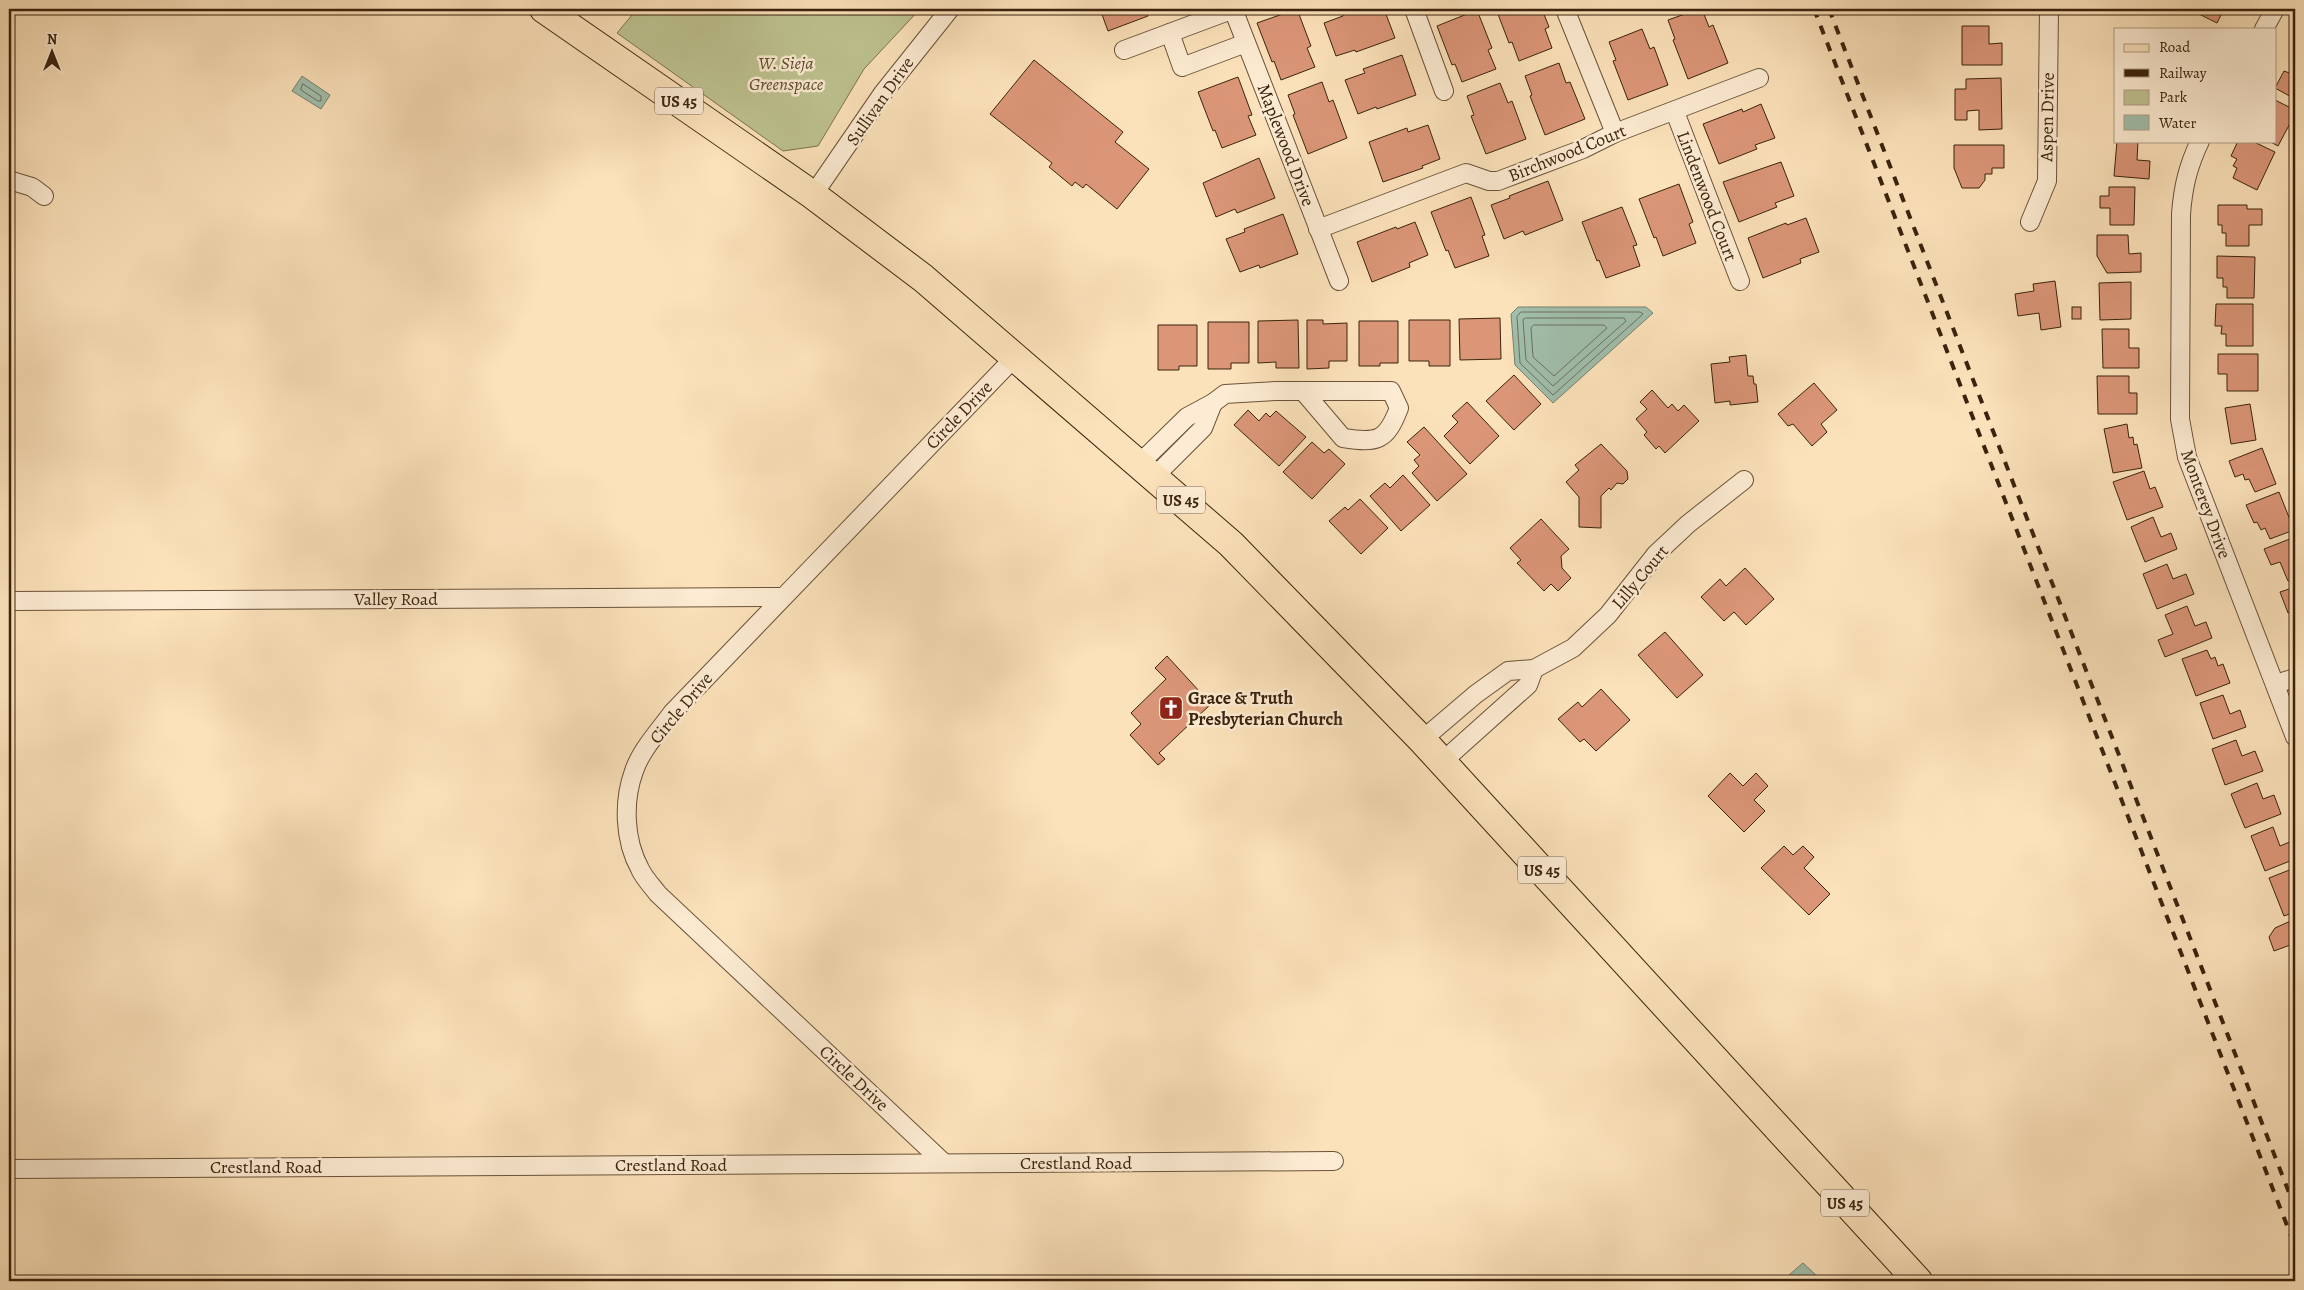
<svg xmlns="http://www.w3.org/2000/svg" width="2304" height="1290" font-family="Alegreya,serif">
  <rect width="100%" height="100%" fill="#fce2bb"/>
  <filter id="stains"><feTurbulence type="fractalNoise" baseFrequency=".004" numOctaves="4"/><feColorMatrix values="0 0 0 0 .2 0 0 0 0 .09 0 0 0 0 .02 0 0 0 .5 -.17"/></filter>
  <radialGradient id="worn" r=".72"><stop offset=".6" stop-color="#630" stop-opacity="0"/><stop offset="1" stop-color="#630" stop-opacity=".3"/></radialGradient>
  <polygon fill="#bec391" stroke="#7c734f" points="637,9 920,9 864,69 818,146 783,151 617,33"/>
  <g fill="#a0beab" stroke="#77806c">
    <polygon points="302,76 330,95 321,109 292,91"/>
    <polygon points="1518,307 1646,307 1653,313 1553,403 1515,365 1511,314"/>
    <polygon points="1803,1263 1816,1275 1819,1281 1788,1281 1789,1275"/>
  </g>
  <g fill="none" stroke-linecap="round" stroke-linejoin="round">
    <g stroke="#6d705c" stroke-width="1">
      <polygon points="303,84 321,96 321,101 318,101 301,90"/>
      <polygon points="1521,312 1640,312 1643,314 1553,395 1520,363 1517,317"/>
      <polygon points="1526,318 1624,318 1626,321 1553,386 1526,360 1523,320"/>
      <polygon points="1534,325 1604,325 1607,328 1554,376 1533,357 1531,328"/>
    </g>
  </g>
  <g fill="#db9678" stroke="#3a230d">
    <polygon points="1100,9 1145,9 1148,16 1108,31"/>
    <polygon points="1297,9 1311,46 1307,48 1315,67 1281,80 1274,61 1272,62 1257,23"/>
    <polygon points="1350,9 1384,9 1395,38 1356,52 1355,50 1336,56 1324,23 1343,16 1342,12"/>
    <polygon points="1496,9 1542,9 1549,27 1545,29 1552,48 1519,61 1512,42 1509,43"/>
    <polygon points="1699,9 1702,9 1709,27 1713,25 1728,63 1688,79 1673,40 1675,39 1668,20"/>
    <rect x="1966" y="9" width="37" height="5"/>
    <polygon points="2189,9 2224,9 2217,23"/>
    <polygon points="1477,10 1492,48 1488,50 1496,69 1462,82 1455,64 1452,65 1437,26"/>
    <polygon points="1962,26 1989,26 1989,44 2002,43 2002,65 1962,65"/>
    <polygon points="1642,29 1650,49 1654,47 1668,85 1628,100 1613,61 1616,60 1609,42"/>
    <polygon points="1402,55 1416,95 1377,109 1376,107 1358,114 1345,80 1365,73 1363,69"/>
    <polygon points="1034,60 1123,132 1115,142 1149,169 1117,209 1086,184 1083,188 1075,182 1072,186 1049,167 1052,163 990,114"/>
    <polygon points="1559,63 1566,83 1570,82 1585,119 1545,135 1530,96 1532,95 1525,76"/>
    <polygon points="2295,67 2295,99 2275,88 2284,71 2292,74"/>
    <polygon points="1238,77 1252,115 1248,116 1256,135 1222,148 1215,130 1213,131 1198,92"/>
    <polygon points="2001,78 2002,129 1979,130 1979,110 1967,111 1967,120 1955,120 1955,89 1966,89 1966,79"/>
    <polygon points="1322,82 1329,102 1333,100 1347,138 1308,154 1293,115 1295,114 1288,95"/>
    <polygon points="1500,83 1508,103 1512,101 1526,139 1486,154 1471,116 1474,115 1467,96"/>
    <polygon points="2275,100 2295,110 2295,114 2278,146 2269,141 2275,141"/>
    <polygon points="1761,104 1775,138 1755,145 1757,149 1719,164 1703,124 1742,109 1743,112"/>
    <polygon points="1428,125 1440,159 1422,166 1423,168 1383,182 1369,142 1407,128 1408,132"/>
    <polygon points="2117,141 2138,141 2137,160 2150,161 2149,179 2114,176"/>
    <polygon points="2238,141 2252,141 2275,152 2257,190 2233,178 2237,168 2233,166 2237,159 2231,156"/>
    <polygon points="1954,145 2004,145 2004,168 1992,168 1992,174 1985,174 1985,180 1979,188 1962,188 1954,168"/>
    <polygon points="1259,158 1275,198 1237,213 1235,209 1216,217 1203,183"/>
    <polygon points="1781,162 1794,196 1775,203 1777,207 1739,222 1723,182"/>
    <polygon points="1548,181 1563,220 1525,235 1523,231 1504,239 1491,205 1510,198 1509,196"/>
    <polygon points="1679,184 1693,222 1689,224 1696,243 1663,256 1656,237 1654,238 1639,199"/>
    <polygon points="2109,187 2135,187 2134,225 2110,225 2110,208 2100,208 2100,196 2109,196"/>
    <polygon points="1471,197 1485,235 1482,236 1489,256 1455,268 1448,250 1446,251 1431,212"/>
    <polygon points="2218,205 2247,205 2247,209 2262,209 2262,225 2249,225 2249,246 2226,246 2226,233 2222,233 2222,225 2218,225"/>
    <polygon points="1622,207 1637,245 1633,246 1640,266 1606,278 1599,260 1597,261 1582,222"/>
    <polygon points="1283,214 1298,254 1260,268 1259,265 1240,272 1226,239 1245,232 1244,229"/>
    <polygon points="1806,218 1819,252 1800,259 1801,263 1763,278 1748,238 1786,223 1787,225"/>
    <polygon points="1415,222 1428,255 1409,263 1410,267 1372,282 1357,242 1396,227 1397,229"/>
    <polygon points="2097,235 2128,235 2129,254 2141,253 2141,272 2107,273 2097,256"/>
    <polygon points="2217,256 2255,257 2254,298 2227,298 2227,287 2223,287 2223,278 2217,278"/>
    <polygon points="2055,281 2061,327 2041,330 2039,313 2018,316 2015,294 2034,291 2033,284"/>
    <polygon points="2131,282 2131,319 2100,320 2099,283"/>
    <polygon points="2216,304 2253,304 2253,346 2226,346 2226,334 2221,334 2222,326 2215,326"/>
    <rect x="2072" y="307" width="9" height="12"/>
    <polygon points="1500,318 1501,359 1460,360 1459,319"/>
    <polygon points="1298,320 1299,368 1276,368 1276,362 1258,363 1258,321"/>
    <polygon points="1307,320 1323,320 1323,324 1347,323 1347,361 1329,361 1329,368 1307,369"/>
    <polygon points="1409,320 1450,320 1450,366 1429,366 1429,361 1409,361"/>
    <polygon points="1359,321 1398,321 1398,363 1380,363 1380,366 1359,366"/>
    <polygon points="1208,322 1249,322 1249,363 1231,363 1231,369 1208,369"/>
    <polygon points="1158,325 1197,325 1197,366 1179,366 1179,370 1158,370"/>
    <polygon points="2102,329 2129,329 2129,348 2139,348 2139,368 2103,368"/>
    <polygon points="2218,354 2258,354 2258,391 2227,391 2227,374 2218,374"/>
    <polygon points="1746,355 1748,376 1753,376 1754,384 1756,384 1758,402 1730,405 1730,401 1715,403 1711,364 1730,362 1729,357"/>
    <polygon points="1514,375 1541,404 1514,430 1486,401"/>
    <polygon points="2097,376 2129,376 2129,393 2137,393 2137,414 2098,414"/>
    <polygon points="1814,383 1837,410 1821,424 1827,432 1812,446 1793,424 1788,426 1778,414"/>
    <polygon points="1652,390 1668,408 1672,404 1678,411 1684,405 1699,421 1665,453 1659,446 1656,449 1644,435 1647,432 1636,419 1647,409 1640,402"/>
    <polygon points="1467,402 1499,436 1470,464 1444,436 1458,422 1452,416"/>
    <polygon points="2250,404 2256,440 2231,444 2225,408"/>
    <polygon points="1248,410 1259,421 1266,413 1270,417 1276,411 1306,437 1279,466 1234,425"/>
    <polygon points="2127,424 2129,438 2133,437 2134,445 2137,444 2142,468 2113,473 2104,429"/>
    <polygon points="1424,427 1467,474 1437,501 1412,473 1419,466 1414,460 1420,455 1407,442"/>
    <polygon points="1312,442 1324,453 1329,449 1345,464 1312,499 1283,472"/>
    <polygon points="1601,444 1627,471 1628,479 1623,484 1617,483 1611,490 1609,488 1601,496 1601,528 1579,527 1579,497 1566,482 1579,470 1575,465"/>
    <polygon points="2262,448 2276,484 2255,492 2249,479 2245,480 2243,474 2235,477 2229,461"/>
    <polygon points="2144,471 2150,489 2155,487 2163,507 2127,520 2113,482"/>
    <polygon points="1403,475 1430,505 1401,531 1370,496 1385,483 1390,488"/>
    <polygon points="2279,492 2294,530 2270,539 2265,528 2261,530 2257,522 2254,523 2246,505"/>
    <polygon points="1360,499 1388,528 1361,554 1329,521 1345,507 1348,510"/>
    <polygon points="2153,517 2161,537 2171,533 2177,549 2145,562 2131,527"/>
    <polygon points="1541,519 1569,549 1561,556 1562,568 1571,578 1558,591 1551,584 1544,591 1517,563 1521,560 1510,548"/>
    <polygon points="2295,537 2295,579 2288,581 2280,562 2271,565 2264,549"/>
    <polygon points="2167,564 2173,579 2186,574 2194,594 2157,609 2143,574"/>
    <polygon points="1745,568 1774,599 1746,625 1734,612 1724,621 1701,597 1720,579 1726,586"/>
    <polygon points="2295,587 2295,610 2288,613 2280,592"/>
    <polygon points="2187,606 2195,626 2206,622 2212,638 2165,657 2158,640 2173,634 2165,615"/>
    <polygon points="1665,632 1703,675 1677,698 1638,655"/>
    <polygon points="2207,650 2211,659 2215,657 2218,666 2223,664 2230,683 2196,696 2182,659"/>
    <polygon points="1167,656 1211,704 1159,753 1165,759 1158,765 1130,735 1141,724 1131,713 1166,679 1155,668"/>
    <polygon points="1601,689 1630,720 1596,751 1584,739 1580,742 1558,719 1578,702 1582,707"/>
    <polygon points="2223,695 2230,714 2240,710 2246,727 2213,739 2200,703"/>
    <polygon points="2236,740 2242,756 2255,751 2263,771 2225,785 2212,749"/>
    <polygon points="1730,773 1743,786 1756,773 1768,786 1754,800 1765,811 1744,832 1708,796"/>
    <polygon points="2257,783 2263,799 2274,795 2281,814 2245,828 2231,794"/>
    <polygon points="2273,827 2280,846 2292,841 2295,851 2295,859 2265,871 2251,836"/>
    <polygon points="1784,846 1793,855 1803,846 1814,857 1804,868 1830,894 1809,915 1761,868"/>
    <polygon points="2292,869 2295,876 2295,912 2284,916 2269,878"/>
    <polygon points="2295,919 2295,952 2293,944 2274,951 2269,937 2275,928"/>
  </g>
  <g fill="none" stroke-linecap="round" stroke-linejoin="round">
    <defs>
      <g id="street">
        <polyline points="1233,9 1339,281"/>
        <polyline points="1414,9 1444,91"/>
        <polyline points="1565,9 1615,133"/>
        <polyline points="2264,29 2275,9"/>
        <polyline points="1170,33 1182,67 1246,43"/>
        <polyline points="1124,50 1234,9"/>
        <polyline points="1675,112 1740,281"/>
        <path d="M 2200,141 C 2188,166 2183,187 2181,214 L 2180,419 L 2187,457 L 2295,737"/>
        <polyline points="9,180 32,187 44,196"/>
        <polyline points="813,195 883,93 950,9"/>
        <polyline points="2030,222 2047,181 2049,9"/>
        <polyline points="1318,229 1466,173 1489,181 1498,181 1583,149 1615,133 1759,78"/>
        <path d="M 1213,403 L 1225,394 L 1276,391 L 1391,391 L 1399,408 C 1386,442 1377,443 1343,438 L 1303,391"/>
        <polyline points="1139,464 1187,417 1213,403 1203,428 1154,477"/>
        <polyline points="9,601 783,597"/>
        <polyline points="2275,684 2295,678"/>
        <polyline points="1422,740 1476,694 1508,671 1534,669 1573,648 1608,615 1656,554 1688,524 1744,480"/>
        <polyline points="1442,762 1528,685 1534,669"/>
        <path d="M 944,1163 L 658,894 C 652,886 644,878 640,869 C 624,840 623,801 634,771 C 641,750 659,731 672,713 L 1014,358"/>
        <polyline points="9,1169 1334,1161"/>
      </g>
      <polyline id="primary" points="544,9 813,195 923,278 1231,544 1422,740 1918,1281"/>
    </defs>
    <use href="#street" stroke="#6a5338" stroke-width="20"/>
    <use href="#primary" stroke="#3a230d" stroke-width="30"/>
    <use href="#street" stroke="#fdecd3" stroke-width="18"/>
    <use href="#primary" stroke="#fce2bb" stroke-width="28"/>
    <g stroke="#3a230d" stroke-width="4" stroke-dasharray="9 9" stroke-linecap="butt">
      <polyline points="1814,9 2295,1246"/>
      <polyline points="1829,9 2295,1208"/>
    </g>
  </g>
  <defs>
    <symbol id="church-square" viewBox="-11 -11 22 22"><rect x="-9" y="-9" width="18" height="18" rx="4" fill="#8f2418" stroke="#fdecd3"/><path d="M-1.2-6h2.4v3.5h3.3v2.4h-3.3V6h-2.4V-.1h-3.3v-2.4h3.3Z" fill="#fff"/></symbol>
  </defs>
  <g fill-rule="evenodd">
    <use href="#church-square" x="1157" y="694" width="28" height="28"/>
  </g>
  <g text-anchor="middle" stroke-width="5" stroke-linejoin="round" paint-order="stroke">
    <g fill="#fdecd3" stroke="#745f48" stroke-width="1">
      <rect x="655" y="87.5" width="48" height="27" rx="4"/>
      <rect x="1157" y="486.5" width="48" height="27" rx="4"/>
      <rect x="1518" y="856.5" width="48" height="27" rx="4"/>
      <rect x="1821" y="1189.5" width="48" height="27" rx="4"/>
    </g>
    <g font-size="16" font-weight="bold" fill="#3a230d">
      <text x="679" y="107">US 45</text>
      <text x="1181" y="506">US 45</text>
      <text x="1542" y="876">US 45</text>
      <text x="1845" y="1209">US 45</text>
    </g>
    <g font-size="18" font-style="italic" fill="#5b4b2e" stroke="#fdecd3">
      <text x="786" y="69">W. Sieja<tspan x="786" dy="21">Greenspace</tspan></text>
    </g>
    <g font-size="18" fill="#3a230d" stroke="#fdecd3">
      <text transform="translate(880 101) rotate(-55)" y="6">Sullivan Drive</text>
      <text transform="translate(2047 117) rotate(-89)" y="6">Aspen Drive</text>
      <text transform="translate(1286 145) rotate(69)" y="6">Maplewood Drive</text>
      <text transform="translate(1567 153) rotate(-22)" y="6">Birchwood Court</text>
      <text transform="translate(1707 196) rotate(69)" y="6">Lindenwood Court</text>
      <text transform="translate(959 415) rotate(-46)" y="6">Circle Drive</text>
      <text transform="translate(2206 504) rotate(70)" y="6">Monterey Drive</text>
      <text transform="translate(1640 577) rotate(-50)" y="6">Lilly Court</text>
      <text x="396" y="605">Valley Road</text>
      <text transform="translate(681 708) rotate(-50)" y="6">Circle Drive</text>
      <text transform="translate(854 1078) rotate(43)" y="6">Circle Drive</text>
      <text x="1076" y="1169">Crestland Road</text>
      <text x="671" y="1171">Crestland Road</text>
      <text x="266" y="1173">Crestland Road</text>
    </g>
    <g font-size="18" font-weight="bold" fill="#3a230d" stroke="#fdecd3" text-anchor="start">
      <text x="1188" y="704">Grace &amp; Truth<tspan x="1188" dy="21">Presbyterian Church</tspan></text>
    </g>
  </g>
  <rect width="2304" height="1290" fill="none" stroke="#fce2bb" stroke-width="30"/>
  <rect x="10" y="10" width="2284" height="1270" fill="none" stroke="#3a230d" stroke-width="2.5"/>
  <rect x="15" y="15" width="2274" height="1260" fill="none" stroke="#3a230d"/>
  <rect x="2114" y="28" width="162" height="115" fill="#fdecd3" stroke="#af9c84"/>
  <rect x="2124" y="44" width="25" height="8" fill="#fce2bb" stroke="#af9c84"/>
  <text x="2159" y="52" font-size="15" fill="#3a230d">Road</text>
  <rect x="2124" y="69" width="25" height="8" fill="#3a230d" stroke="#af9c84"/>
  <text x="2159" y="78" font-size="15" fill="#3a230d">Railway</text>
  <rect x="2124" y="90" width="25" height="15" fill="#bec391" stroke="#af9c84"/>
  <text x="2159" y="102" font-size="15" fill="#3a230d">Park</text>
  <rect x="2124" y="115" width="25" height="15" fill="#a0beab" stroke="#af9c84"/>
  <text x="2159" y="128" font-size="15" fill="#3a230d">Water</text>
  <g transform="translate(52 52)" stroke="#fdecd3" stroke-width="4" paint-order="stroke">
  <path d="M0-4L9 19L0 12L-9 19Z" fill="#3a230d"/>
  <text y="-8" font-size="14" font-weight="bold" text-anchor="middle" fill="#3a230d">N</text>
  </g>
  <rect width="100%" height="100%" filter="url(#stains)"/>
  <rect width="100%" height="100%" fill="url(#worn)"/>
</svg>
